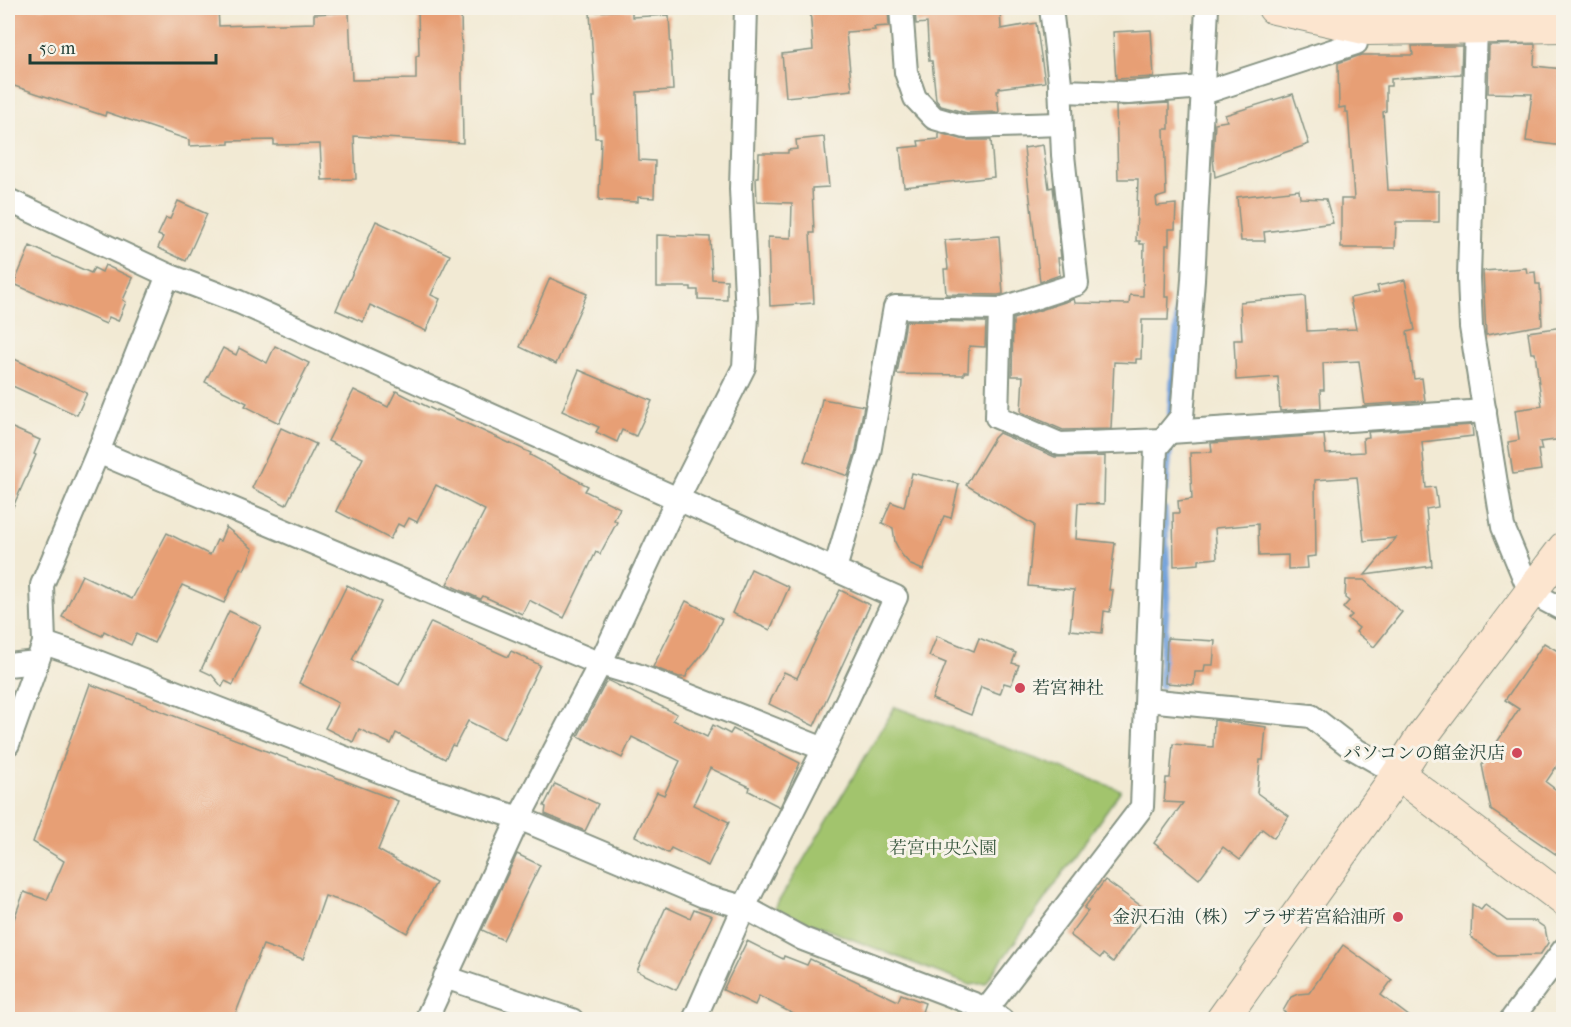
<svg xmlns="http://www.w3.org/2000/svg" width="1571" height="1027" font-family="'IM FELL French Canon','Noto Serif JP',serif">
  <rect width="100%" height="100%" fill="#f7f3e8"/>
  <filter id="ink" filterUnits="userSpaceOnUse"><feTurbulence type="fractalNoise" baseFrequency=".0167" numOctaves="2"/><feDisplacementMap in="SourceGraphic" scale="12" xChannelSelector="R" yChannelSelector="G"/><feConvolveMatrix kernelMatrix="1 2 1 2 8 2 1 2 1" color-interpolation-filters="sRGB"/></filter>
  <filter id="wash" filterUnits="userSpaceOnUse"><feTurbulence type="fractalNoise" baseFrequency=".008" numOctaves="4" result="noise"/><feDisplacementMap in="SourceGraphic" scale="24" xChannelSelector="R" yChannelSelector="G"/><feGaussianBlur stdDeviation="1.35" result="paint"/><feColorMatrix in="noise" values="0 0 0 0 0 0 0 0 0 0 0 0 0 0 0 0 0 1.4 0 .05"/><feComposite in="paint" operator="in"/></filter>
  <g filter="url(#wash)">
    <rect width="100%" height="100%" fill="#f2ead4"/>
    <polygon fill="#a2c46d" stroke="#608050" stroke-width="1.5" points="895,707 1121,790 986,983 970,985 774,909"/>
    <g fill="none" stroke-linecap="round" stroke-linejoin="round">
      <g stroke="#71a1db" stroke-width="8">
        <polyline points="1182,266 1185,220"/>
        <polyline points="1171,413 1180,294"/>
        <polyline points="1165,489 1169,449"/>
        <polyline points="1161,685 1167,586 1164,510"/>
      </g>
    </g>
    <g id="blocks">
      <g fill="#e79f74">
        <polygon points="8,8 218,8 219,26 314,23 314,14 349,12 352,80 416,79 416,56 419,55 418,8 461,8 463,143 354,136 356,179 322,180 320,144 274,145 274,140 229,141 229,144 189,146 189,140 106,112 105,116 8,84"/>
        <polygon points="810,8 888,8 889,26 874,27 875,30 846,32 852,90 786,97 782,54 813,50"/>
        <polygon points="915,8 1000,8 1001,29 1036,23 1045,82 999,88 999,91 997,91 999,112 967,113 941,106 936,100 932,61 929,61 927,23 916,24"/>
        <polygon points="632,10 632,17 669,15 673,90 637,92 639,160 655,161 654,198 638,197 638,202 599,200 601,138 595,138 593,97 595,97 590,12"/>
        <polygon points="1151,30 1154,77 1116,79 1113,32"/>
        <polygon points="1535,44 1534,66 1563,69 1563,146 1526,141 1532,94 1488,93 1489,45"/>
        <polygon points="1412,46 1462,46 1461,74 1391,79 1391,86 1386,86 1386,111 1383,112 1388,190 1439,191 1439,222 1396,222 1395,248 1341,248 1341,199 1354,199 1348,112 1345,112 1345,107 1339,108 1338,63 1361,55 1413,55"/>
        <polygon points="1293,94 1309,144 1215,177 1213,158 1215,123 1227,121 1225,115"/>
        <polygon points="1169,103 1169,129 1164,129 1166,195 1156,198 1157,206 1176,204 1175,229 1169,229 1169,245 1166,245 1165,297 1169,297 1168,320 1142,320 1141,359 1136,359 1136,363 1114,362 1111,429 1063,430 1021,412 1023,376 1012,376 1013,319 1074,299 1075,303 1129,304 1130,295 1143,296 1144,244 1140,244 1140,241 1136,241 1138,179 1118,179 1116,106"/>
        <polygon points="939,133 965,140 991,140 994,177 904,187 900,148 919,146 918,141 939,139"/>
        <polygon points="824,137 829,187 812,188 814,233 810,233 814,303 770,306 768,237 791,238 792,203 757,202 756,177 758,177 759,153 788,153 788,150 797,149 796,140"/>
        <polygon points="1043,145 1049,188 1053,187 1061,258 1058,258 1060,275 1040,282 1024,148"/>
        <polygon points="1299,190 1300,198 1326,199 1333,223 1264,232 1265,241 1241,241 1237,197"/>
        <polygon points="178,201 207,214 186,261 158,248 163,237 158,235 166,218 170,219"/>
        <polygon points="376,221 450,255 431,295 440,299 426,331 370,305 363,322 336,310"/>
        <polygon points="657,235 710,237 712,279 727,280 727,300 698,299 698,290 691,290 691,287 657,287"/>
        <polygon points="999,236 1003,294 998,295 946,294 944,269 948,269 945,240"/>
        <polygon points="30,246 91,273 94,268 102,272 105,265 133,278 123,300 126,302 118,321 109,317 106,324 14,284"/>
        <polygon points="1526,268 1527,273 1535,272 1536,284 1540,284 1542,325 1486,335 1483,271"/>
        <polygon points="550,278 587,294 556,364 520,347"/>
        <polygon points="1405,280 1415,330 1407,332 1414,379 1422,378 1425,401 1365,405 1359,361 1323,363 1324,390 1320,390 1321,408 1280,411 1278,377 1236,380 1234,340 1242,340 1240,302 1305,296 1307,331 1356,329 1350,298 1379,292 1377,286"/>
        <polygon points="906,321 986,322 985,347 969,346 968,372 964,372 964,375 897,374"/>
        <polygon points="1563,327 1563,439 1540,442 1542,450 1538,450 1541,470 1513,474 1508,442 1519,440 1515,410 1542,406 1535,353 1531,353 1528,332"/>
        <polygon points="275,346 309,363 279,423 245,406 247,403 205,382 223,348 236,355 239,348 267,363"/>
        <polygon points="8,356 87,393 77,415 8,384"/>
        <polygon points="579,370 652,401 636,436 622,430 617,442 596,432 599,427 562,411"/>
        <polygon points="354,390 388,407 396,391 436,411 437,410 531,453 530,455 588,486 585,491 620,508 614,520 617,522 600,554 596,552 564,618 529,600 522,614 483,596 481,599 478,598 447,584 485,510 436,485 417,522 409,518 404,527 398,524 390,539 336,511 363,458 328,441"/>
        <polygon points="822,399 864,406 856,450 848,476 804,461 818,419"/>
        <polygon points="1472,425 1473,436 1422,442 1426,488 1435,487 1438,507 1426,509 1432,566 1365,575 1396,538 1364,541 1357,477 1315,480 1316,556 1307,557 1308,568 1288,569 1288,555 1259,556 1258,524 1215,528 1217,558 1199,560 1199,564 1174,566 1173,513 1179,513 1178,501 1192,499 1190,453 1212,452 1211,443 1324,435 1326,454 1364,452 1363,438 1369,437 1368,432"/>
        <polygon points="8,426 40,440 34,454 36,455 8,518"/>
        <polygon points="281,428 316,444 286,505 252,488"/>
        <polygon points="999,433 1055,457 1105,456 1104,504 1078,503 1076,539 1115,543 1109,590 1113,590 1110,612 1104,611 1102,633 1070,630 1074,590 1028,586 1034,525 966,485 994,438"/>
        <polygon points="912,473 959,484 951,518 944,516 923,570 911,565 902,555 895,542 893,528 882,523 891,502 904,507"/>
        <polygon points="226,527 253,549 244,570 240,568 224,603 182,585 154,643 136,634 131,645 104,631 102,636 62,617 82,575 132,599 167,533 210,555 217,540 220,541"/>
        <polygon points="751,569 789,587 770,630 732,613"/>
        <polygon points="1346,580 1364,580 1402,612 1374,647 1356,632 1359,628 1348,619 1352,615 1343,608 1349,601 1345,598"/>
        <polygon points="347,585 381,602 352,660 399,685 431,622 508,657 511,651 540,665 504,739 468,721 455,746 452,745 445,759 396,733 391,744 359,729 353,742 325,728 338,703 299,683"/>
        <polygon points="840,590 870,605 814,726 769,704 784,672 797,678"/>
        <polygon points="686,601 722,619 708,647 687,673 686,677 679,677 653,667"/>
        <polygon points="229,611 261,626 233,685 225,681 222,687 212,675 201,670"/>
        <polygon points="937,636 974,651 979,638 1016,653 1012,663 1019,665 1011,685 1004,683 1000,694 981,687 971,715 932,699 946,663 929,656"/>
        <polygon points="1167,638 1215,641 1213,665 1205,665 1204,672 1195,672 1194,685 1165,683"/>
        <polygon points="1544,643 1563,654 1563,757 1546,782 1563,795 1563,859 1491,810 1482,765 1519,709 1505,700"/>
        <polygon points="607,680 677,714 673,720 707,737 713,725 730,734 733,729 800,763 780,807 749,791 750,787 710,768 693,805 729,822 708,866 671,848 668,853 635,836 657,792 664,795 680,761 632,737 622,758 578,736"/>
        <polygon points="90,684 398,801 378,850 436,883 407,933 366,909 325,896 303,959 263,945 233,1020 8,1020 8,935 24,892 47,900 64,861 33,842"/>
        <polygon points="1214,720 1266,727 1263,760 1260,760 1257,793 1289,816 1274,838 1262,829 1240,860 1223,847 1199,879 1154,843 1183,803 1164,802 1166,778 1170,778 1173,744 1213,747"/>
        <polygon points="555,784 598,804 585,831 545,814 546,807 544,806"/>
        <polygon points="517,854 540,865 503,940 482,930"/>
        <polygon points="1105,880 1148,911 1113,962 1103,954 1100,958 1070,935 1088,911 1084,908"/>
        <polygon points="1472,904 1481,910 1485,905 1507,921 1535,921 1545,928 1548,943 1540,955 1497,956 1471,937"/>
        <polygon points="666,907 690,918 694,909 712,916 676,990 637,971"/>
        <polygon points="747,941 783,959 784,956 807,965 810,959 898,1001 901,994 925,1003 922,1012 940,1020 805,1020 759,996 755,1005 723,990"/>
        <polygon points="1343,945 1392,980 1381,995 1414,1020 1294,1020 1283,1011 1291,997 1298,994 1309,993"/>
      </g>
    </g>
  </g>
  <g filter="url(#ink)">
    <use href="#blocks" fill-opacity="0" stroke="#889484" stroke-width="1.5"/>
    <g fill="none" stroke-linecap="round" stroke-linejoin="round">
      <defs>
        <g id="street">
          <polyline points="901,8 906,72 915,98 934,118 965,127 1061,124"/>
          <polyline points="1473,8 1476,26 1469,278 1471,327 1503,527 1530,592 1564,610"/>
          <polyline points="1060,91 1128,93 1203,87"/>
          <polyline points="1203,93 1356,43 1357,27"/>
          <polyline points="8,200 168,275 239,302 896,597 824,749 744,907 694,1020"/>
          <polyline points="1000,309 997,417 1060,444 1162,440"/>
          <polyline points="1170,432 1485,411"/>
          <polyline points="98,452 600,664 637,675 824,749"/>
          <polyline points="835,569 869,453 895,307 1000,309 1077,284 1063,155 1060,83 1051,8"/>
          <polyline points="44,643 80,655 407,782 519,818 704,896 744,907 803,939 987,1009 980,1020"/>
          <polyline points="8,665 37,662"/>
          <polyline points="1147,700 1311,716 1351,747 1398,774"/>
          <polyline points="8,744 44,643 42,585 98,452 168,275"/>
          <polyline points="445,977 572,1020"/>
          <polyline points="426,1020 519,818 600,664 678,498 744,367 747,316 741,189 746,8"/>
          <polyline points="1002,1020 987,1009 1142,807 1156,448 1182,416 1193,280 1207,8"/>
          <polyline points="1511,1020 1564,949"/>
        </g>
        <g id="secondary">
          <polyline points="1274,8 1368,29 1564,26"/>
          <polyline points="1398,774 1564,900"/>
          <polyline points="1222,1020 1398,774 1421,738 1564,548"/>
        </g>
      </defs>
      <use href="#street" stroke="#889484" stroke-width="26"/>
      <use href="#secondary" stroke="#889484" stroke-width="34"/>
      <use href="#street" stroke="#fff" stroke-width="22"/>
      <use href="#secondary" stroke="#fce5cf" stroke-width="32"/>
    </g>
  </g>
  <g fill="#d1495b" stroke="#f7f3e8" stroke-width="2">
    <circle cx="1020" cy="688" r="6"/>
    <circle cx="1517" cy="753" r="6"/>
    <circle cx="1398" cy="917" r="6"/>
  </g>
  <g text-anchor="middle" stroke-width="6" stroke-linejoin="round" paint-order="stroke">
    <g font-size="18" fill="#1f3d34" stroke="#f7f3e8" text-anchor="end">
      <text x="1032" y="694" text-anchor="start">若宮神社</text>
      <text x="1505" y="759">パソコンの館金沢店</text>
      <text x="1386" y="923">金沢石油（株） プラザ若宮給油所</text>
    </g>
    <g font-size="18" fill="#39583f" stroke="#f7f3e8">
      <text x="943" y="854">若宮中央公園</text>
    </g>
  </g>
  <rect width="1571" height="1027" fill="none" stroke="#f7f3e8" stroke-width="30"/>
  <path d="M30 54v9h186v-9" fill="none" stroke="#1f3d34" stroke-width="3"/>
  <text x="39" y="54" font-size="18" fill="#1f3d34" stroke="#f7f3e8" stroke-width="4.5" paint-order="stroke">50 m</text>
</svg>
